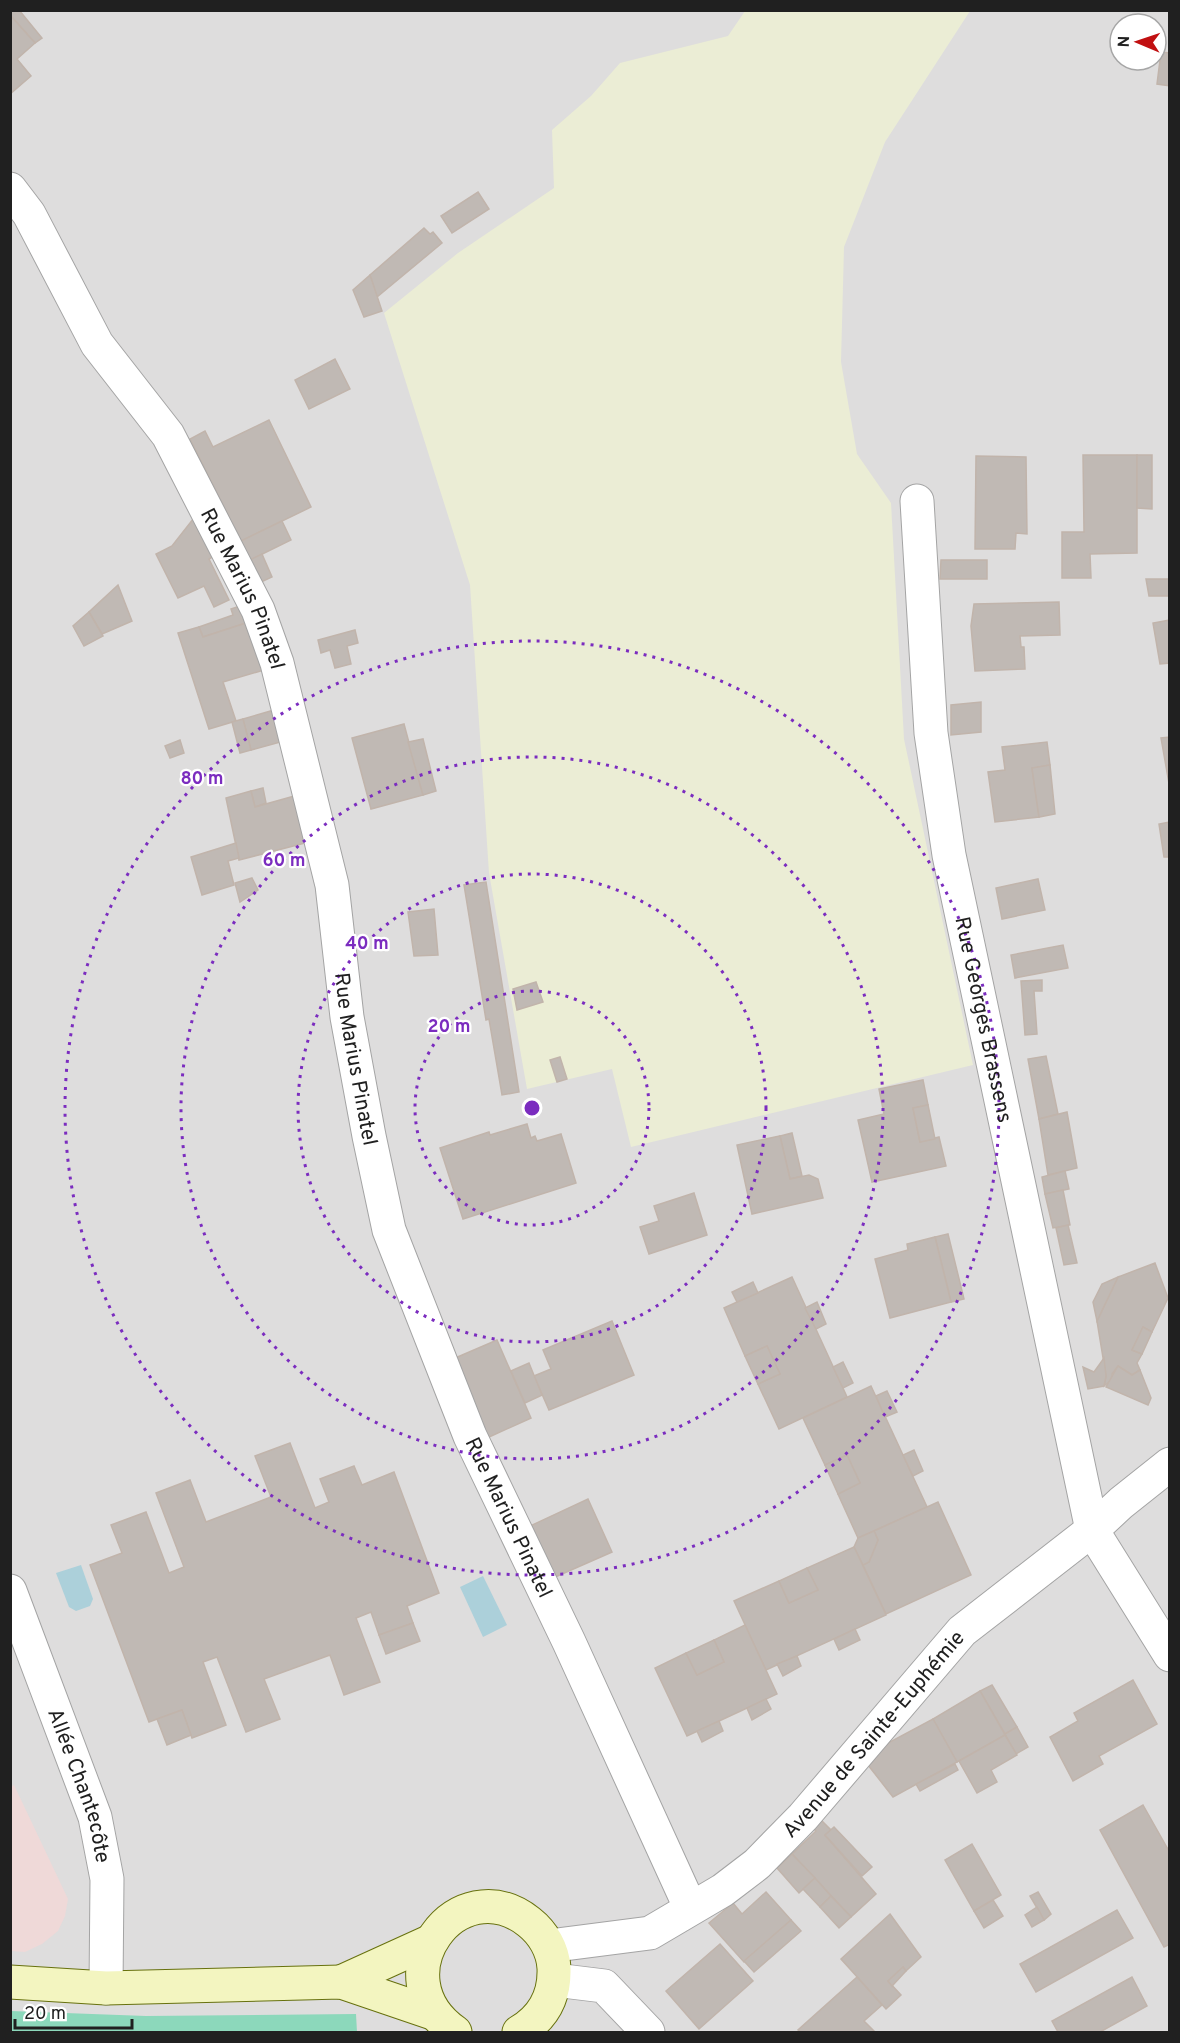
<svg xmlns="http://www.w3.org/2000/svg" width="1180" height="2043" font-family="Overpass,sans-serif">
  <rect width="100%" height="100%" fill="#f0ede8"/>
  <path fill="#dedddd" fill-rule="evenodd" d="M 11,11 L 1169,11 L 1169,2032 L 11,2032 ZM 1120,24 L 1156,24 L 1156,60 L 1120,60 Z"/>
  <polygon fill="#efd9d8" points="14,1785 68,1899 65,1916 58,1931 42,1944 25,1952 11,1951 10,1787"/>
  <polygon fill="#ebedd5" points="745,11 970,11 885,142 844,247 841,362 857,454 891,503 904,739 973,1065 631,1147 612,1069 527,1089 489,873 470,585 384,313 458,253 554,188 552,130 591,96 620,63 728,36"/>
  <polygon fill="#8cd8bb" points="11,2011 146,2016 356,2014 357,2032 11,2032"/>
  <g fill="#acd0da">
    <polygon points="81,1565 93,1599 90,1606 76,1611 69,1607 56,1573"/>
    <polygon points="483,1576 507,1625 483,1637 460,1587"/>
  </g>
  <g fill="#c0b9b4" stroke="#c1b4ab" stroke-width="1.5">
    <polygon points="19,10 42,38 35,43 10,15 11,10"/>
    <polygon points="10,15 35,43 17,59 31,76 10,94"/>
    <polygon points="1161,52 1170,53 1170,86 1157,84"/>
    <polygon points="478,192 489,209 452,233 441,216"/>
    <polygon points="424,228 430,234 433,232 442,243 377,297 370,275"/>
    <polygon points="370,275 382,311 364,317 353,290"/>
    <polygon points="335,359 350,389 309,409 295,380"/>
    <polygon points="269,420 311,507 241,541 190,439 205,431 213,447"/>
    <polygon points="1083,455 1137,455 1137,553 1090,554 1091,578 1062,578 1062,532 1084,532"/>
    <polygon points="1137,455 1152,455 1152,509 1137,508"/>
    <polygon points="976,456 1026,457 1027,534 1016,533 1015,549 975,549"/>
    <polygon points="197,514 219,553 209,559 229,600 214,607 204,586 178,598 156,554 172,546"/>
    <polygon points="282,521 291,540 250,560 241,541"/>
    <polygon points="262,554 272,577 259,583 250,560"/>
    <polygon points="941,560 987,560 987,579 940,579"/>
    <polygon points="1146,579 1170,579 1170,596 1149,596"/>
    <polygon points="118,585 132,621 102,634 89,612"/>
    <polygon points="1059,602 1060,635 1020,636 1021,647 1024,647 1025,669 975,671 971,626 974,604"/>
    <polygon points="243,605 249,622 203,637 199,627 233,615 231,609"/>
    <polygon points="89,612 103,636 84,646 73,626"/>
    <polygon points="1170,620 1170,663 1160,664 1153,623"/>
    <polygon points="249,622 264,670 223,682 236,721 209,729 178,633 199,627 203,637"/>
    <polygon points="355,630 358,643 347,646 351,664 335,668 330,650 321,653 318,640"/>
    <polygon points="981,702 981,732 951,735 951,705"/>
    <polygon points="274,710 284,741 251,750 243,719"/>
    <polygon points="243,719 251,750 240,753 232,722"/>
    <polygon points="404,724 423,795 371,809 352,738"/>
    <polygon points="1170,737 1170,789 1161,738"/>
    <polygon points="423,739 436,791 423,795 408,742"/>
    <polygon points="180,740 184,753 170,758 165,746"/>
    <polygon points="1047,742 1050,765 1032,768 1039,817 995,822 988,772 1005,770 1002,747"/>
    <polygon points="1050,765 1055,814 1039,817 1032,768"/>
    <polygon points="263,788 266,803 255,807 251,791"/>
    <polygon points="251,791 255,807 298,795 309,842 239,860 226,798"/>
    <polygon points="1170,822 1170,857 1164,857 1159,824"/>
    <polygon points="236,843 239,858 228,861 234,885 202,895 191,857"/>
    <polygon points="252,878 258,890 240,902 235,883"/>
    <polygon points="1038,879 1045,910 1002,919 996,888"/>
    <polygon points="486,882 519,1092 502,1095 489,1019 486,1020 464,885"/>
    <polygon points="434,909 438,955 414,956 408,912"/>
    <polygon points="1063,945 1068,968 1015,978 1011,955"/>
    <polygon points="1042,980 1042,991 1034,991 1037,1034 1025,1035 1021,981"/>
    <polygon points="536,982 543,1002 517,1010 513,989"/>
    <polygon points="1046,1056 1058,1114 1039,1119 1028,1059"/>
    <polygon points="560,1057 567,1079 557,1082 550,1060"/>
    <polygon points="923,1080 928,1105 913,1108 920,1142 939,1137 946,1166 872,1182 858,1120 884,1114 879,1089"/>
    <polygon points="928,1105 935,1139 920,1142 913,1108"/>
    <polygon points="1067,1112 1077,1168 1048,1175 1039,1119"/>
    <polygon points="527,1124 531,1138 535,1136 537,1141 561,1134 576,1183 463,1219 440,1148 489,1132 490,1135"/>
    <polygon points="792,1133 802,1176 790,1179 780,1136"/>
    <polygon points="780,1136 790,1179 809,1175 818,1179 823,1198 752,1214 737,1145"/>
    <polygon points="1065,1171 1069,1189 1045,1194 1042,1177"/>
    <polygon points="1063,1190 1070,1225 1053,1228 1045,1194"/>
    <polygon points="694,1193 707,1235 649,1254 640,1227 659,1221 654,1206"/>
    <polygon points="1068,1225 1077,1263 1064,1265 1056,1228"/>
    <polygon points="948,1234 964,1299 951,1302 935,1237"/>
    <polygon points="935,1237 951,1302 890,1318 875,1259 908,1250 907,1244"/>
    <polygon points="1155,1263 1168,1298 1152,1332 1143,1327 1132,1350 1142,1354 1137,1363 1140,1370 1132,1375 1118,1366 1112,1374 1113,1379 1104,1386 1106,1376 1097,1321 1118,1277"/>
    <polygon points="792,1277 847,1397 779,1429 758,1384 780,1374 767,1346 745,1356 724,1308"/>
    <polygon points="1118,1277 1097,1321 1093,1302 1102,1284"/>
    <polygon points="753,1282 758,1293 737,1302 732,1292"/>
    <polygon points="817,1302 826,1324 816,1329 805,1308"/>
    <polygon points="612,1321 634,1375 549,1410 534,1376 551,1369 543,1350"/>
    <polygon points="1143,1327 1152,1332 1142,1354 1132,1350"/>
    <polygon points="497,1340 531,1418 487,1438 453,1359"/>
    <polygon points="767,1346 780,1374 758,1384 745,1356"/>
    <polygon points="1104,1358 1106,1376 1104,1386 1088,1389 1083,1367 1094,1372"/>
    <polygon points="843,1362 853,1383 843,1388 833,1367"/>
    <polygon points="529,1363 542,1395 525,1403 511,1371"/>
    <polygon points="1118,1366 1132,1375 1140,1370 1151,1398 1148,1405 1106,1387"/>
    <polygon points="871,1386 927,1507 858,1538 838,1494 860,1483 847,1455 825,1465 803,1418"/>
    <polygon points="887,1391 897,1412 885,1417 876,1396"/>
    <polygon points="290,1443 315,1508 329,1502 320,1479 354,1466 362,1485 394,1472 439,1593 407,1606 413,1623 379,1635 371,1612 356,1618 380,1682 344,1695 330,1655 264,1679 280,1719 246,1732 217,1657 203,1662 226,1725 192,1738 182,1710 149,1722 90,1565 122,1553 111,1525 146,1512 169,1573 184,1567 156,1493 190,1480 206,1522 271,1497 255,1456"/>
    <polygon points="914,1450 923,1471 913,1476 903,1455"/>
    <polygon points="847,1455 860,1483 838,1494 825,1465"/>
    <polygon points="588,1499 612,1552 553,1578 530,1526"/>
    <polygon points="938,1502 971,1575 886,1614 863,1565 869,1562 878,1540 874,1531"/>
    <polygon points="874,1531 878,1540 869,1562 863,1565 854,1547 858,1538"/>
    <polygon points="854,1547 886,1615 766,1670 734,1601 779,1581 789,1603 818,1590 807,1568"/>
    <polygon points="807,1568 818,1590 789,1603 779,1581"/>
    <polygon points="413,1623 420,1641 386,1654 379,1635"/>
    <polygon points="745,1625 777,1694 687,1736 655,1668 686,1653 697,1675 724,1662 714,1640"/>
    <polygon points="855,1629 860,1640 839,1650 834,1639"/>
    <polygon points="714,1640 724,1662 697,1675 686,1653"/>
    <polygon points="797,1656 801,1666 783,1676 777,1664"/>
    <polygon points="1133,1680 1157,1724 1099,1756 1103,1764 1073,1781 1050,1737 1078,1721 1074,1713"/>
    <polygon points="992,1685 1017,1727 1005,1734 980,1691"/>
    <polygon points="980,1691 1005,1735 957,1762 933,1719"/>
    <polygon points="766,1699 771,1709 752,1720 747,1708"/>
    <polygon points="182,1710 191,1735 167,1745 157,1719"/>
    <polygon points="933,1719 957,1762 893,1797 868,1765 888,1743"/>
    <polygon points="719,1721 723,1731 702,1742 697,1731"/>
    <polygon points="1017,1727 1028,1747 1016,1754 1005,1734"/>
    <polygon points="1005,1735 1017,1755 991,1770 997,1782 977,1793 959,1761"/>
    <polygon points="955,1764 958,1770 920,1791 916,1784"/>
    <polygon points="1143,1805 1170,1853 1170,1944 1164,1947 1100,1830"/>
    <polygon points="819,1818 831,1830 825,1835 876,1894 851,1917 792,1854 816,1831 811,1826"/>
    <polygon points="834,1827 872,1867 862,1876 825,1835"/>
    <polygon points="972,1844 1001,1895 974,1911 945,1860"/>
    <polygon points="792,1854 815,1878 799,1893 777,1868"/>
    <polygon points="815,1878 831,1896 820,1907 803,1889"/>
    <polygon points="766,1892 791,1920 744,1962 709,1923 733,1903 742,1914"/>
    <polygon points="1038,1892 1051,1914 1044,1920 1030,1896"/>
    <polygon points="831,1896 851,1917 839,1928 820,1907"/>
    <polygon points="993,1900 1003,1916 984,1928 974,1911"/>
    <polygon points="1037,1907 1044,1920 1032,1927 1025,1915"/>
    <polygon points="1117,1910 1133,1938 1036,1992 1020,1964"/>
    <polygon points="890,1914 921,1957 906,1971 903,1967 888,1981 901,1995 886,2009 841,1959"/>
    <polygon points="791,1920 801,1931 754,1972 744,1961"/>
    <polygon points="720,1944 753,1981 699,2029 666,1991"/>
    <polygon points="903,1967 906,1971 892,1986 888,1981"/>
    <polygon points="857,1977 882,2005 864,2021 875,2032 801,2032 798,2030"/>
    <polygon points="1132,1977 1147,2006 1100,2032 1058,2032 1052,2021"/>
  </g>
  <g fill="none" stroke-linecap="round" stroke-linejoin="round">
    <defs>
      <g id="street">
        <path id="s1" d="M 10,189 L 29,214 L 97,344 L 168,435 L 258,610 L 277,663 L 332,885 L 347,1017 L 369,1136 L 389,1230 L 470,1436 L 569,1642 L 690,1907"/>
        <path id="s2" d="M 917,501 L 931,733 L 949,855 L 1092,1530 L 1170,1655"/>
        <path id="s3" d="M 10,1591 L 95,1817 L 107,1879 L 106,1988"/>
        <path id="s4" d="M 549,1946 L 650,1933 L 723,1890 L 757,1864 L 803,1817 L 962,1631 L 1092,1530 L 1121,1503 L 1170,1464"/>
        <polyline points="555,1980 604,1986 648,2032"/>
      </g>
      <g id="secondary">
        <polyline points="10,1982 106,1988 341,1982 435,2014"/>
        <polyline points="341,1982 429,1942"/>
        <path d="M 455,2032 C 376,1976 458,1866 529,1922 C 543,1933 553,1950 554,1968 C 555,1997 543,2018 519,2032"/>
      </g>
    </defs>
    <use href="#street" stroke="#a4a4a4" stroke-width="35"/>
    <use href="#secondary" stroke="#67710e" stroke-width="35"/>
    <use href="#street" stroke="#fff" stroke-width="33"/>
    <use href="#secondary" stroke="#f3f5c0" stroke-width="33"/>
  </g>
  <g fill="none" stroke="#7b2cbf" stroke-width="3" stroke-dasharray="3 6">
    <circle cx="532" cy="1108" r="117"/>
    <circle cx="532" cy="1108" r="234"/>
    <circle cx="532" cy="1108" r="351"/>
    <circle cx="532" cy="1108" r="467"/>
  </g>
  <g text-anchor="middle" stroke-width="4.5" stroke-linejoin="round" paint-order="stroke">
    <g font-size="21" fill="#202020" stroke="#fff">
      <text dy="7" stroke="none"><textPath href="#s1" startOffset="465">Rue Marius Pinatel</textPath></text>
      <text dy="7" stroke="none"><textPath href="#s2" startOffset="524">Rue Georges Brassens</textPath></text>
      <text dy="7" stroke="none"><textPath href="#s1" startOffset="951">Rue Marius Pinatel</textPath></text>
      <text dy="7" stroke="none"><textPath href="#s1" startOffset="1437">Rue Marius Pinatel</textPath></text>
      <text dy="7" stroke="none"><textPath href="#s4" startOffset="404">Avenue de Sainte-Euphémie</textPath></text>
      <text dy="7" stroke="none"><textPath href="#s3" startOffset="207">Allée Chantecôte</textPath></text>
    </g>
  </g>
  <circle cx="532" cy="1108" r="9" fill="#7b2cbf" stroke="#fff" stroke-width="3"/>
  <g font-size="18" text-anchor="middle" font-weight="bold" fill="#7b2cbf" stroke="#fff" stroke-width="4.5" stroke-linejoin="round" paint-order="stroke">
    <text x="202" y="784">80 m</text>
    <text x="284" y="866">60 m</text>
    <text x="367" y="949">40 m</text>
    <text x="449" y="1032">20 m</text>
  </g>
  <rect width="1180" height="2043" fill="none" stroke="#202020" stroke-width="24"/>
  <g transform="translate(1138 42) rotate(272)"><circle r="28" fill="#ffffff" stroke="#a6a6a6" stroke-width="1.5"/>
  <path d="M0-4.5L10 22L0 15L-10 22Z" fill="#c11011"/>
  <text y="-9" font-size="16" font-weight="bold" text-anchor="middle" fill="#202020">N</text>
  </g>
  <path d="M15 2019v9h117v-9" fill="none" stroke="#202020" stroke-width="3"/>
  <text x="24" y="2019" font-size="18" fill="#202020" stroke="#ffffff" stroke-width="4.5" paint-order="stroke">20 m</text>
</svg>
